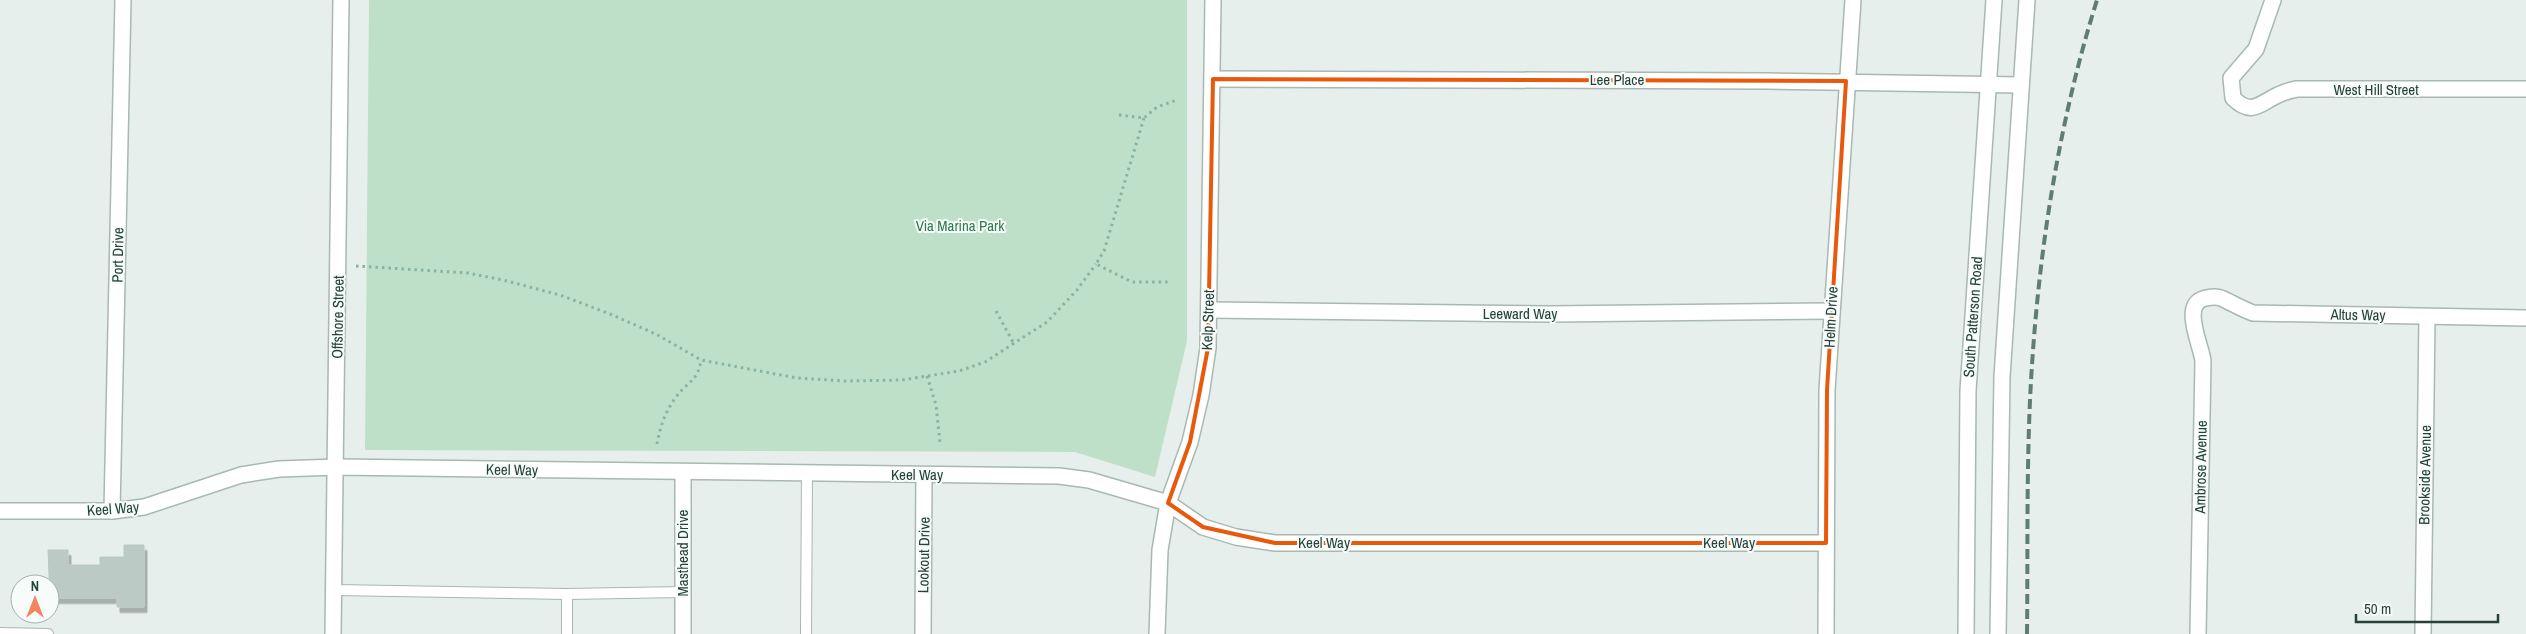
<svg xmlns="http://www.w3.org/2000/svg" width="2526" height="634" font-family="'Archivo Narrow',sans-serif">
  <defs>
    <filter id="shadow"><feDropShadow dx="3" dy="5.5" stdDeviation="0" flood-color="#0004"/></filter>
  </defs>
  <rect width="100%" height="100%" fill="#e6efeb"/>
  <polygon fill="#bfe0c8" points="369,0 1187,0 1187,341 1155,477 1075,452 365,450"/>
  <polygon fill="#bbcac4" stroke="#b8c9c2" filter="url(#shadow)" points="124,545 144,545 144,607 117,607 117,598 50,598 48,550 68,550 68,565 100,565 100,557 124,557"/>
  <g fill="none" stroke-linecap="round" stroke-linejoin="round">
    <defs>
      <g id="service">
        <polyline points="335,590 567,594 683,592"/>
        <polyline points="0,633 48,634"/>
        <polyline points="567,634 567,594"/>
        <polyline points="806,634 807,474"/>
      </g>
      <g id="minor">
        <path d="M 2273,0 L 2256,49 L 2231,78 L 2233,98 C 2252,117 2260,103 2278,95 C 2284,92 2291,90 2297,89 L 2526,89"/>
        <polyline points="1213,79 1767,81 2021,85"/>
        <polyline points="1209,310 1550,314 1831,311"/>
        <polyline points="0,511 112,511 144,507 241,475 279,469 337,467 1059,476 1089,480 1168,503 1203,527 1236,537 1275,543 1826,543"/>
        <polyline points="112,511 123,0"/>
        <polyline points="333,634 341,0"/>
        <polyline points="683,634 683,473"/>
        <polyline points="923,634 924,475"/>
        <polyline points="1157,634 1160,550 1168,503 1190,442 1201,395 1208,348 1213,0"/>
        <polyline points="1826,634 1827,390 1853,0"/>
        <path d="M 2198,634 L 2203,361 C 2201,344 2180,303 2206,298 C 2211,297 2216,296 2221,298 C 2232,303 2242,309 2253,313 L 2526,318"/>
        <polyline points="2423,634 2427,317"/>
      </g>
      <g id="tertiary">
        <polyline points="1966,634 1968,391 1994,0"/>
        <polyline points="1998,634 2002,377 2027,0"/>
      </g>
    </defs>
    <use href="#service" stroke="#a8b8b2" stroke-width="12"/>
    <use href="#minor" stroke="#a8b8b2" stroke-width="18"/>
    <use href="#tertiary" stroke="#a8b8b2" stroke-width="18"/>
    <g stroke="#86b3a5" stroke-width="3" stroke-dasharray="2.5 4" stroke-linecap="butt">
      <polyline points="1119,115 1144,118 1157,107 1177,100"/>
      <polyline points="1144,118 1104,251 1096,264 1132,282 1168,282"/>
      <polyline points="356,266 468,273 503,280 560,295 610,314 656,334 701,360 797,378 845,381 902,380 959,371 985,362 1047,322 1077,290 1096,264"/>
      <polyline points="996,311 1014,344"/>
      <polyline points="927,376 936,405 940,443"/>
      <path d="M 657,444 C 660,427 665,412 676,397 C 688,381 698,381 701,360"/>
    </g>
    <use href="#service" stroke="#fff" stroke-width="10"/>
    <use href="#minor" stroke="#fff" stroke-width="15"/>
    <use href="#tertiary" stroke="#fff" stroke-width="15"/>
    <path stroke="#5f7d75" stroke-width="4" stroke-dasharray="10 5" stroke-linecap="butt" d="M 2027,634 C 2028,544 2026,454 2032,365 C 2040,242 2060,118 2097,0"/>
  </g>
  <path fill="none" stroke="#e8590c" stroke-width="4" stroke-linejoin="round" d="M 1213,79 L 1846,81 L 1827,390 L 1826,543 L 1275,543 L 1203,527 L 1168,503 L 1190,442 L 1208,348 Z"/>
  <g text-anchor="middle" stroke-width="4" stroke-linejoin="round" paint-order="stroke">
    <g font-size="15" fill="#24423a" stroke="#f7fbf9">
      <text x="1617" y="85">Lee Place</text>
      <text x="2376" y="95">West Hill Street</text>
      <text transform="translate(118 255) rotate(-89)" y="5">Port Drive</text>
      <text x="1520" y="319">Leeward Way</text>
      <text transform="translate(2358 315) rotate(1)" y="5">Altus Way</text>
      <text transform="translate(338 317) rotate(-89)" y="5">Offshore Street</text>
      <text transform="translate(1831 317) rotate(-87)" y="5">Helm Drive</text>
      <text transform="translate(1973 317) rotate(-86)" y="5">South Patterson Road</text>
      <text transform="translate(1208 320) rotate(-88)" y="5">Kelp Street</text>
      <text transform="translate(2201 467) rotate(-89)" y="5">Ambrose Avenue</text>
      <text transform="translate(512 470) rotate(1)" y="5">Keel Way</text>
      <text x="917" y="480">Keel Way</text>
      <text transform="translate(2425 475) rotate(-89)" y="5">Brookside Avenue</text>
      <text transform="translate(113 509) rotate(-4)" y="5">Keel Way</text>
      <text x="1324" y="548">Keel Way</text>
      <text x="1729" y="548">Keel Way</text>
      <text transform="translate(683 553) rotate(-90)" y="5">Masthead Drive</text>
      <text transform="translate(924 555) rotate(-89)" y="5">Lookout Drive</text>
    </g>
    <g font-size="15" fill="#2d7a4b" stroke="#f7fbf9">
      <text x="960" y="231">Via Marina Park</text>
    </g>
  </g>
  <g transform="translate(35 599)"><circle r="24" fill="#f7fbf9" stroke="#a3b1ad"/>
  <path d="M0-4L9 19L0 12L-9 19Z" fill="#f4845f"/>
  <text y="-8" font-size="14" font-weight="bold" text-anchor="middle" fill="#24423a">N</text>
  </g>
  <path d="M2356 614v8h142v-8" fill="none" stroke="#24423a" stroke-width="2.5"/>
  <text x="2364" y="614" font-size="15" fill="#24423a" stroke="#f7fbf9" stroke-width="4" paint-order="stroke">50 m</text>
</svg>
